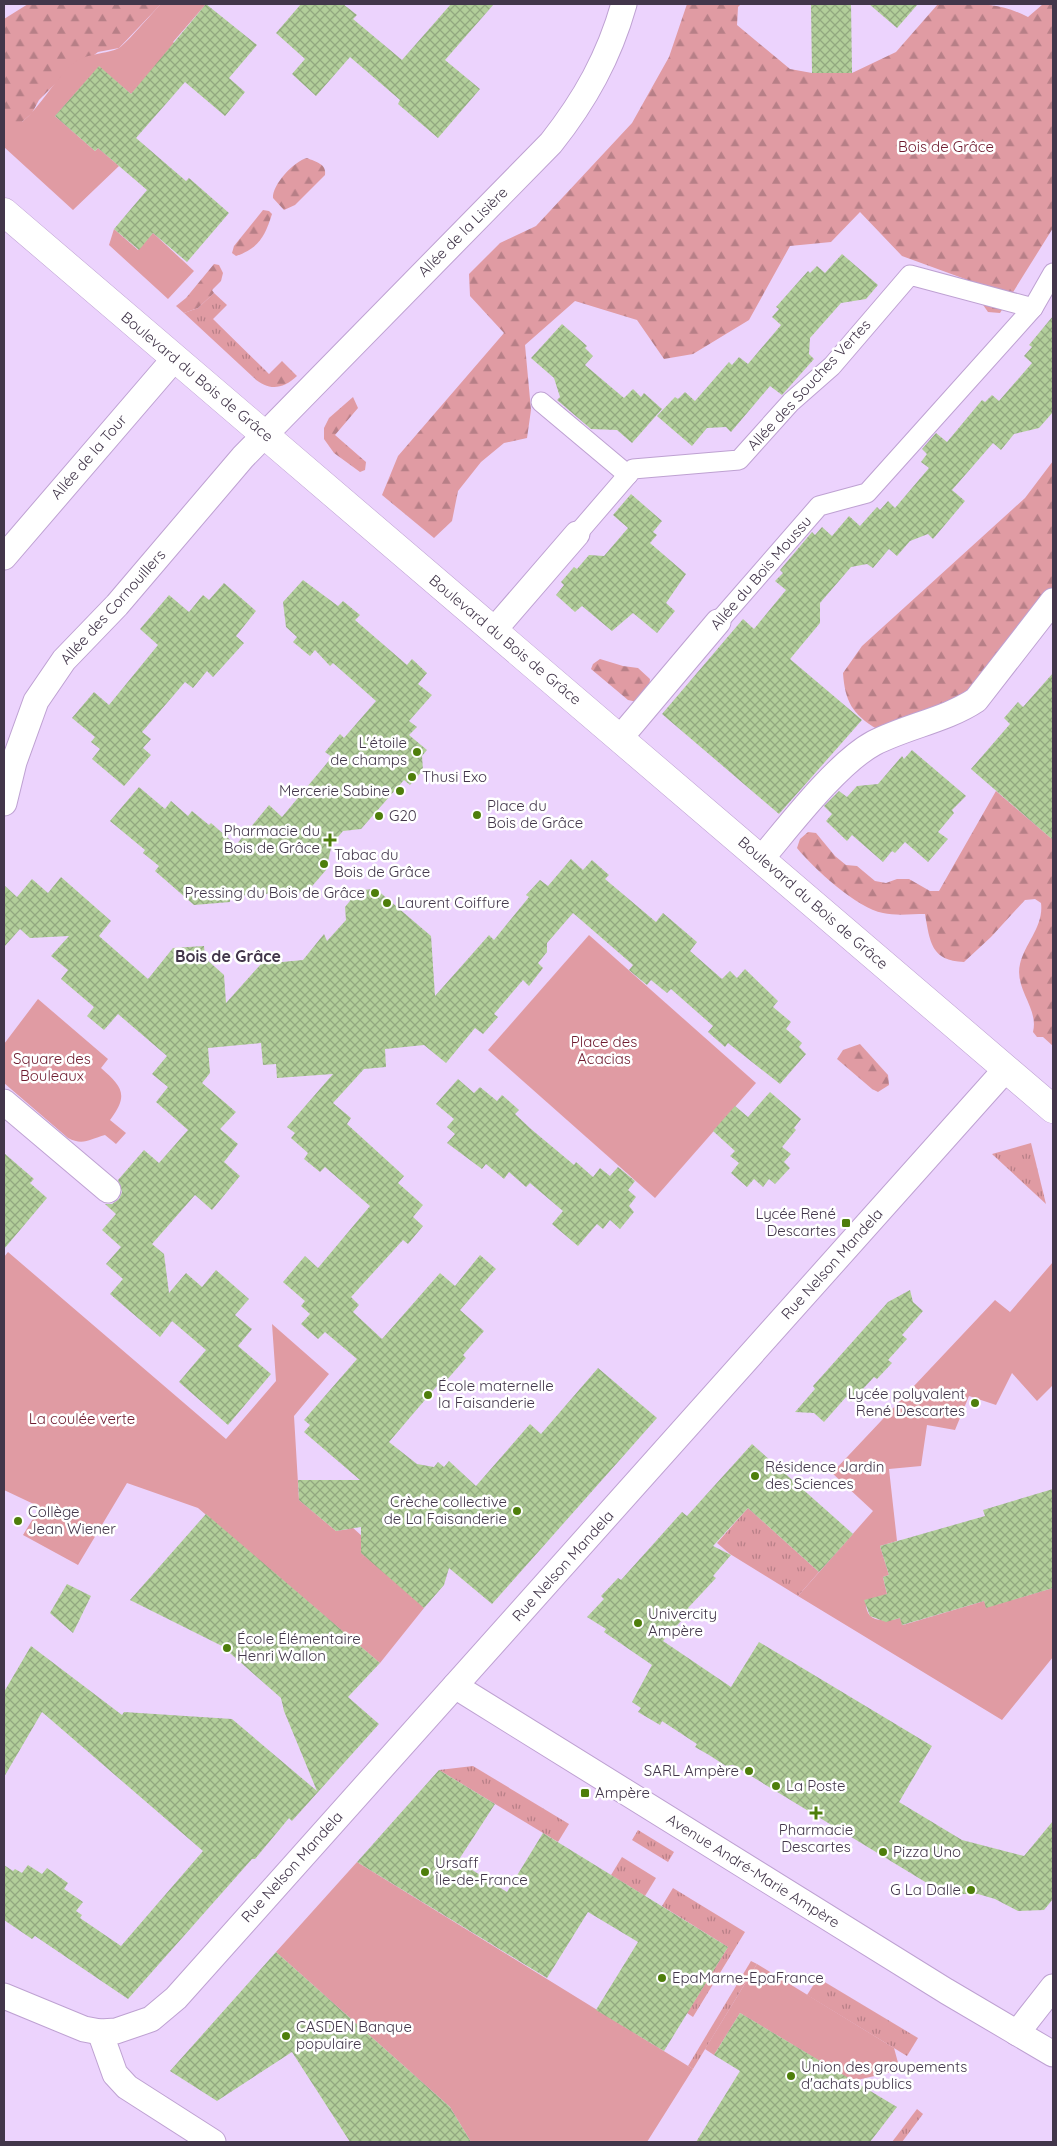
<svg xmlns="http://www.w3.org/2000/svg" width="1057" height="2146" font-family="Quicksand,sans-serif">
  <defs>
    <pattern id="grass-tufts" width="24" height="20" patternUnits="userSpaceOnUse" patternTransform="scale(1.25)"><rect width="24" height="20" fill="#e09ba3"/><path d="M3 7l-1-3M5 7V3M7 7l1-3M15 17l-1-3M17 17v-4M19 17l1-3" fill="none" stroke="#b77f87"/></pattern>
    <pattern id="forest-firs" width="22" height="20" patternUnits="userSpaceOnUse" patternTransform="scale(1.25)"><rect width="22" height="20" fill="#e09ba3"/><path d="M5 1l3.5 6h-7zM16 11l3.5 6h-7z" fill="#b77f87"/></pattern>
    <pattern id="building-cross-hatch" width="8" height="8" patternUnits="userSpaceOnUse" patternTransform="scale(1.25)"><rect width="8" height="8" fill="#b2ce9a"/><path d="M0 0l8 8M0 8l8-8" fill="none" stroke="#92a880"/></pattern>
  </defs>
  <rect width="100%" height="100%" fill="#ecd3fd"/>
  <g fill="url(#grass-tufts)">
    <polygon points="214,293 227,305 213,319 263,368 253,377 184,313 198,308"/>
    <polygon points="1031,1143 1046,1204 992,1154"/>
    <polygon points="748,1508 819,1572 798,1596 730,1554 717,1543"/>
    <polygon points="473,1766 569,1824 558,1842 439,1770"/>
    <polygon points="638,1830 674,1852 668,1862 632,1840"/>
    <polygon points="622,1857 656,1878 645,1896 611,1875"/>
    <polygon points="673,1888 745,1932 693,2017 687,2013 728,1947 662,1906"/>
    <polygon points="751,1961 757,1964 693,2069 688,2066"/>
    <polygon points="818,1978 918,2038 907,2056 807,1995"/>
    <polygon points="917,2109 923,2114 902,2142 892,2142"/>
  </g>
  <g fill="url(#forest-firs)">
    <polygon points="28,4 161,4 119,48 98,52 55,84 39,100 32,113 22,122 4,122 4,19"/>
    <path d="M 687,4 L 741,4 L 738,7 L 737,25 L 790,69 L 812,73 L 852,73 L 896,52 L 938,4 C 972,4 997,1 1028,17 L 1043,4 L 1053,4 L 1053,228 L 1000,313 L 988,312 L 965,279 L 902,256 L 860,212 L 831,242 L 790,246 L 749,320 L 693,354 L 664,359 L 637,320 L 575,301 L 525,345 L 531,410 L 527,438 L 504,443 L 481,462 L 458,491 L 452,521 L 434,538 L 382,495 L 398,456 L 504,333 L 470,296 L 469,274 L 500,243 L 536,226 L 632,123 L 669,57 Z"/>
    <path d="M 307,158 C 316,162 327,164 325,175 L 295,205 L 284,210 L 273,198 C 272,185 294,161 307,158 Z"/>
    <path d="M 263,210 L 269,211 L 272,214 C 265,236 259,248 236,256 L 232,253 L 234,246 Z"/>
    <polygon points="214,264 219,265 223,273 221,281 212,290 214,293 198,308 184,313 176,306 186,298"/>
    <path d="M 282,361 L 297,376 C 282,390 268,391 253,377 L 257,371 L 263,368 L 269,374 Z"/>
    <polygon points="353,397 358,408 335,435 366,462 365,470 360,472 334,453 324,439 324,428 329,418"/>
    <path d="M 1053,461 L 1053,601 L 976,700 L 877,729 C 852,714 845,701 843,673 L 862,646 L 1025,498 Z"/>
    <polygon points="600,659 623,666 638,668 650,679 649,688 637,702 628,700 591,669 593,664"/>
    <path d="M 996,791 L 1053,840 L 1053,1046 L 1043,1037 L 1037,1037 L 1033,1032 C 1039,1008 1014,989 1020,964 C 1025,943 1044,926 1041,903 L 1035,899 L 1025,900 L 991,937 L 964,962 C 931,961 930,942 925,914 C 912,914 896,916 883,913 C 857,908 814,869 797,848 L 800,839 L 808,832 L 816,833 L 835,856 L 846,865 L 857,866 L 875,881 L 886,883 L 897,879 L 909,879 L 930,891 L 939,891 Z"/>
    <polygon points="860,1044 888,1075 889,1085 878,1092 872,1089 837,1059 843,1050"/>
  </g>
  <g fill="#e09ba3">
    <path d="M 161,4 L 206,4 L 173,42 L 176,45 L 131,94 L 99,67 L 55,116 L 95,151 L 98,148 L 119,166 L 73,210 L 4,147 L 4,122 L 22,122 C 40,107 54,81 72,64 C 85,53 108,54 119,48 C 128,42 151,14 161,4 Z"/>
    <polygon points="114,229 138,250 153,233 194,271 168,299 109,245"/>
    <polygon points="589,935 756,1083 655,1198 488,1050"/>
    <path d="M 38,999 L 108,1059 L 101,1068 C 121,1086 130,1094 110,1120 L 126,1133 L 116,1144 L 105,1135 C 90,1139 83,1146 68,1138 L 4,1083 L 4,1044 Z"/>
    <polygon points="8,1252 226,1439 276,1381 272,1324 329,1374 294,1416 299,1500 336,1531 349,1529 352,1527 363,1537 424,1608 380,1663 198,1508 127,1483 78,1565 23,1535 40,1507 4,1490 4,1257"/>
    <path d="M 1053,1262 L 1053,1385 L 1037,1401 L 1012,1373 L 996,1405 L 969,1396 L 955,1430 L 927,1425 L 921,1466 L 889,1469 L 897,1541 L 880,1546 L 889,1575 L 883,1577 L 887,1594 L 866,1602 C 865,1623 885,1622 900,1618 L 903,1625 L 984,1601 L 987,1607 L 1053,1588 L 1053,1657 L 1002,1720 L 798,1596 L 873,1511 L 832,1473 L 995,1300 L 1010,1312 Z"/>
    <polygon points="357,1862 693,2069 647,2142 471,2142 450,2107 276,1952"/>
    <polygon points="757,1964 894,2048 900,2070 853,2081 740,2013 714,2055 705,2049"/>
  </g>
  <g fill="url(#building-cross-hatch)">
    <polygon points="206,4 257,45 229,78 245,92 225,116 185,82 136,138 186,181 189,178 229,213 187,262 153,233 139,250 114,229 147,190 98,148 95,151 55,116 99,66 131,94"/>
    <polygon points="301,4 343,4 357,15 353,19 402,60 451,4 494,4 445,60 480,89 438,138 398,104 400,100 350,57 316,96 292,74 305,59 276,33"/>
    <polygon points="811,4 851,4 852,73 812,73"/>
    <polygon points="869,4 918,4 897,28"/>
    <polygon points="842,254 878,285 866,299 841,303 810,338 809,354 814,359 782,395 770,386 731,432 726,427 707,428 692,446 657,416 675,397 678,399 685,392 695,401 729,362 732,365 739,357 748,364 781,325 772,317 779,309 776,307 808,271 810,273 817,266 825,273"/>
    <polygon points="1053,316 1053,412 1039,428 1014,434 1001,450 993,443 952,490 965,501 933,539 928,534 910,541 897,556 889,549 873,568 867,564 851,567 820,603 820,623 790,659 862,720 779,814 662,714 743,619 754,629 786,590 775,581 783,573 780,570 812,532 815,535 822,527 832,536 849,516 860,526 877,507 880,510 888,501 895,508 929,468 921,462 927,454 922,449 936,433 947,442 982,400 985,402 992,395 999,401 1032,363 1024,356 1032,347 1029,345"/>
    <polygon points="562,324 587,346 585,348 593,356 585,365 624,398 633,389 641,397 644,393 662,409 632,443 617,430 591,429 557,400 560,397 554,378 531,358"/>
    <polygon points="631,494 662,521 653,532 657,535 650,543 686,574 666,603 675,611 657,633 633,613 612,631 582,606 575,612 556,595 564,585 561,582 574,567 577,569 589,555 604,556 628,528 613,515"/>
    <polygon points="303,580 338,606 343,601 360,615 355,620 407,665 412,659 427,673 418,684 432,695 409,721 417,727 409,735 427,750 422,756 423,770 410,785 404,780 361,829 343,831 332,844 326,870 307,892 230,896 230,902 194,905 155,871 159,866 143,853 145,850 110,821 139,787 165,809 171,801 188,816 192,811 209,825 211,823 236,845 269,805 282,817 332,757 325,752 340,734 344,738 376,701 333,663 330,666 315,650 310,656 293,642 297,637 286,627 283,602"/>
    <polygon points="224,583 256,611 236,636 244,643 213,677 207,671 193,688 185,682 142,732 151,739 143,748 151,755 124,786 92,759 100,749 91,742 95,737 72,718 94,692 109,705 158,645 140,629 169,595 189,612 203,595 209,600"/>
    <polygon points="1053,673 1053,840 971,769 1010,724 1004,718 1018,702 1023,707"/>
    <polygon points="912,750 966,796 952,810 954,813 938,832 948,839 928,862 905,842 895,853 892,851 883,862 852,835 847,841 826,821 832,814 824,806 839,791 847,797 857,786 878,784 902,756 904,759"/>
    <polygon points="571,859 583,870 592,860 609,875 605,879 656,922 663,913 697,942 690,951 722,979 730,971 737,978 745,969 778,1001 773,1007 791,1022 786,1029 802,1043 799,1047 806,1054 780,1084 728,1043 725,1047 708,1032 713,1026 671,989 667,993 651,980 647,985 629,970 633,965 573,913 547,943 547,952 538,963 543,968 529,986 523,980 494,1014 498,1017 483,1034 475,1028 446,1063 424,1045 385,1049 386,1067 364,1069 333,1103 351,1118 347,1124 404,1176 398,1183 423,1205 413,1217 423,1226 408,1244 403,1240 351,1297 359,1305 353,1312 382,1339 440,1273 455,1286 480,1255 496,1269 460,1310 484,1331 463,1355 466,1358 445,1382 442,1380 389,1442 417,1464 434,1467 438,1462 444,1467 449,1461 476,1486 530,1424 541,1434 598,1368 657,1418 492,1604 449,1568 444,1585 424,1608 361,1553 361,1527 336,1531 299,1500 298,1480 360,1480 304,1432 310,1425 304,1420 357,1359 325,1332 318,1339 301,1324 310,1314 301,1306 305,1301 283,1282 305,1256 318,1268 370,1206 325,1167 320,1172 304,1159 308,1153 291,1138 295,1133 287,1127 333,1074 277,1078 276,1064 263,1065 261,1043 208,1048 210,1073 202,1083 236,1112 220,1129 238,1144 224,1162 240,1176 212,1210 195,1195 152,1244 164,1254 169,1293 186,1273 202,1287 216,1270 249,1299 235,1315 252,1329 238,1346 271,1374 228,1425 179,1382 206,1350 172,1321 160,1337 110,1294 123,1279 106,1264 121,1247 102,1230 116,1214 105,1204 112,1204 119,1199 122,1192 118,1180 144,1150 159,1163 188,1130 156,1102 168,1087 152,1074 167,1056 118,1014 104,1030 87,1016 94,1007 61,979 68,970 51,956 69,936 30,938 20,929 4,947 4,885 17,897 32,879 48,893 61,877 111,921 99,936 148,979 173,948 204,946 205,958 224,975 226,1003 261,964 303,960 324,934 327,941 346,920 345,907 359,890 376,889 431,936 435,996 489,935 494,940 529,897 526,895 540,880 548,886"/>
    <polygon points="458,1079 474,1093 480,1087 497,1101 502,1095 519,1110 515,1114 531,1129 574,1165 576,1162 593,1177 600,1168 610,1176 618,1167 635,1181 628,1190 636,1197 629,1206 634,1212 620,1229 610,1220 603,1229 597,1224 578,1246 552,1224 563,1211 530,1183 526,1187 509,1172 504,1179 486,1164 482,1169 447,1143 455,1134 447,1127 454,1119 436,1104"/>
    <polygon points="770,1092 801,1119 794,1128 796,1130 782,1147 791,1154 784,1162 790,1168 775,1184 769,1179 763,1187 754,1179 747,1187 731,1173 739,1163 730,1156 735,1151 713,1131 735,1106 748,1117"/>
    <polygon points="4,1153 34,1179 30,1183 47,1198 4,1249"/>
    <polygon points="910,1290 913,1302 923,1311 902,1335 907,1339 888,1360 892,1363 877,1379 874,1377 851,1402 846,1397 824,1422 814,1413 795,1412 815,1389 813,1386 888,1302"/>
    <polygon points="752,1444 853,1534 819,1572 748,1508 713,1546 731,1555 713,1576 716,1578 688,1608 691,1610 663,1641 731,1687 759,1642 932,1746 899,1802 962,1840 1024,1856 1053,1821 1053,1899 1044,1910 1018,1911 995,1899 978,1894 945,1894 733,1765 726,1766 709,1755 695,1747 697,1744 662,1721 660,1725 638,1712 641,1708 632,1702 652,1665 604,1632 606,1629 587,1617 604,1599 601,1596 618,1578 621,1580 682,1512 687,1516"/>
    <polygon points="1053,1489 1053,1588 986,1608 984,1601 902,1625 900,1618 886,1622 870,1616 864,1600 887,1594 883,1577 889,1575 880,1546 985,1516 983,1510"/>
    <polygon points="206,1514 380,1663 348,1697 379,1724 292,1821 289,1818 255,1859 252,1859 128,1999 35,1936 32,1939 4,1920 4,1865 13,1871 15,1869 22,1873 28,1865 42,1874 47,1868 68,1883 64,1889 83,1902 76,1911 82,1915 80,1918 121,1946 203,1851 42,1712 4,1777 4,1692 31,1646 122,1715 124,1712 232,1719 317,1791 284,1711 281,1698 222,1646 130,1600"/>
    <polygon points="67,1584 91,1596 73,1633 50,1613"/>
    <polygon points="439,1770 495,1804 458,1861 507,1892 543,1833 728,1947 664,2051 596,2010 638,1942 588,1912 547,1978 357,1862"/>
    <polygon points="276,1952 450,2107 471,2142 350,2142 292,2052 217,2101 170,2071"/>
    <polygon points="740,2013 897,2107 870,2142 696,2142 740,2071 714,2055"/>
  </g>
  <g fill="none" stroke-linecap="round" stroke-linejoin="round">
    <defs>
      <g id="pedestrian">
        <polyline points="541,402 628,475"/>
        <polyline points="577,534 633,469 739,460 791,402 832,366 910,275 1033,308"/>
        <polyline points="718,622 819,506 867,493 1033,308 1053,273"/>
      </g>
      <g id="minor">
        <polyline points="4,557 175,358"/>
        <polyline points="494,630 577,534"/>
        <polyline points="620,738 718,622"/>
        <path d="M 4,803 L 14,762 L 36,701 L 64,660 L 117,605 L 243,457 L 551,143 C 585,100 609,57 624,4"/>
        <path d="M 762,858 C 790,825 837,763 874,743 C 907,726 946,720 976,700 L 1053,601"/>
        <polyline points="4,1102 108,1190"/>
        <polyline points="455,1686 946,1991 1053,2054"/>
        <polyline points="4,1996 84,2029 100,2032 116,2031 151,2019 176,1998 1006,1069"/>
        <polyline points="100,2032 115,2074 127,2087 213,2142"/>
        <polyline points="1017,2033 1053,1987"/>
      </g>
      <polyline id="tertiary" points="4,212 1053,1109"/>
    </defs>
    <use href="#pedestrian" stroke="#bea1d2" stroke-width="21"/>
    <use href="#minor" stroke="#bea1d2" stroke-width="27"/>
    <use href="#tertiary" stroke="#bea1d2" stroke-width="29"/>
    <use href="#pedestrian" stroke="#fff" stroke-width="19"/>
    <use href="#minor" stroke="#fff" stroke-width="25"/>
    <use href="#tertiary" stroke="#fff" stroke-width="28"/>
  </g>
  <g fill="#4e7e0b" stroke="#fff" stroke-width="2">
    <circle cx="417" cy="752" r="5"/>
    <circle cx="412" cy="777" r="5"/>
    <circle cx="400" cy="791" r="5"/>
    <circle cx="477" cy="815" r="5"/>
    <circle cx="379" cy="816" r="5"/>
    <path d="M327.5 832.5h5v5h5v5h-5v5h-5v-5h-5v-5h5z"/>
    <circle cx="324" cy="864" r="5"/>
    <circle cx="375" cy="893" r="5"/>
    <circle cx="387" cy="903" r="5"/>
    <rect x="841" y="1218" width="10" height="10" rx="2.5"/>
    <circle cx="428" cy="1395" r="5"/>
    <circle cx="975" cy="1403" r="5"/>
    <circle cx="755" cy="1476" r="5"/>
    <circle cx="517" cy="1511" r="5"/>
    <circle cx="18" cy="1521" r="5"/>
    <circle cx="638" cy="1623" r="5"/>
    <circle cx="227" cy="1648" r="5"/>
    <circle cx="749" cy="1771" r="5"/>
    <circle cx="776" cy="1786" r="5"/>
    <rect x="580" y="1788" width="10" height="10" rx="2.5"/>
    <path d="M813.5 1805.5h5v5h5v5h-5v5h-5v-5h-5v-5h5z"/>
    <circle cx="883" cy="1852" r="5"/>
    <circle cx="425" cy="1872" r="5"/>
    <circle cx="971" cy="1890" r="5"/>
    <circle cx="662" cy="1978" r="5"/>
    <circle cx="286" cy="2036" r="5"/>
    <circle cx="791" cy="2076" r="5"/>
  </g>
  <g text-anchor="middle" stroke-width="5" stroke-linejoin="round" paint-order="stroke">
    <g font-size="15" fill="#6f1b2f" stroke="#fff">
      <text x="946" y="152">Bois de Grâce</text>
      <text x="604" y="1047">Place des<tspan x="604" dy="17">Acacias</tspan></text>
      <text x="52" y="1064">Square des<tspan x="52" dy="17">Bouleaux</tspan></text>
      <text x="82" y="1424">La coulée verte</text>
    </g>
    <g font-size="15" fill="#42364a" stroke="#fff">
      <text transform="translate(463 232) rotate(-45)" y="5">Allée de la Lisière</text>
      <text transform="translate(197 377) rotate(40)" y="5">Boulevard du Bois de Grâce</text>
      <text transform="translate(809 385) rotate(-47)" y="5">Allée des Souches Vertes</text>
      <text transform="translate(89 457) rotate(-49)" y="5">Allée de la Tour</text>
      <text transform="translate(761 573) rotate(-49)" y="5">Allée du Bois Moussu</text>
      <text transform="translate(113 607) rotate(-48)" y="5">Allée des Cornouillers</text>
      <text transform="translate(505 640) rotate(40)" y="5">Boulevard du Bois de Grâce</text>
      <text transform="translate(813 903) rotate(41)" y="5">Boulevard du Bois de Grâce</text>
      <text transform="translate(832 1264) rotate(-48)" y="5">Rue Nelson Mandela</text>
      <text transform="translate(563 1566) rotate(-48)" y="5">Rue Nelson Mandela</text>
      <text transform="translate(292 1867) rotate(-48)" y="5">Rue Nelson Mandela</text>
      <text transform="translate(753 1871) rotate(32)" y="5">Avenue André-Marie Ampère</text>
    </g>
    <g font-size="15" fill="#42364a" stroke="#fff" text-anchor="start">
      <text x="407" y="748" text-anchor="end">L'étoile<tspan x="407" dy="17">de champs</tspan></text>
      <text x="422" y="782">Thusi Exo</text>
      <text x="390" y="796" text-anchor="end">Mercerie Sabine</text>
      <text x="487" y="811">Place du<tspan x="487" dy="17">Bois de Grâce</tspan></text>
      <text x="389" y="821">G20</text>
      <text x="320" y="836" text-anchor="end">Pharmacie du<tspan x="320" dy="17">Bois de Grâce</tspan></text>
      <text x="334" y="860">Tabac du<tspan x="334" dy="17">Bois de Grâce</tspan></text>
      <text x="365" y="898" text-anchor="end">Pressing du Bois de Grâce</text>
      <text x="397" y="908">Laurent Coiffure</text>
      <text x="836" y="1219" text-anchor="end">Lycée René<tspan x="836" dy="17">Descartes</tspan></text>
      <text x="438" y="1391">École maternelle<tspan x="438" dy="17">la Faisanderie</tspan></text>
      <text x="965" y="1399" text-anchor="end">Lycée polyvalent<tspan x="965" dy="17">René Descartes</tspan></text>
      <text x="765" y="1472">Résidence Jardin<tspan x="765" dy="17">des Sciences</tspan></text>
      <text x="507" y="1507" text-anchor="end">Crèche collective<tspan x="507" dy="17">de La Faisanderie</tspan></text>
      <text x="28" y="1517">Collège<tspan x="28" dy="17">Jean Wiener</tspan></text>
      <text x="648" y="1619">Univercity<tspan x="648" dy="17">Ampère</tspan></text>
      <text x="237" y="1644">École Élémentaire<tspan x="237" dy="17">Henri Wallon</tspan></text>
      <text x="739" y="1776" text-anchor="end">SARL Ampère</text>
      <text x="786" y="1791">La Poste</text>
      <text x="595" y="1798">Ampère</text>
      <text x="816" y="1835" text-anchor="middle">Pharmacie<tspan x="816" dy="17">Descartes</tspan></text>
      <text x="893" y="1857">Pizza Uno</text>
      <text x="435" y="1868">Ursaff<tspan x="435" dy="17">Île-de-France</tspan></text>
      <text x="961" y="1895" text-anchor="end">G La Dalle</text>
      <text x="672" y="1983">EpaMarne-EpaFrance</text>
      <text x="296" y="2032">CASDEN Banque<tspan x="296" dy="17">populaire</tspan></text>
      <text x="801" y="2072">Union des groupements<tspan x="801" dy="17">d'achats publics</tspan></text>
    </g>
    <g font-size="16" font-weight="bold" fill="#42364a" stroke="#fff">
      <text x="228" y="962">Bois de Grâce</text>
    </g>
  </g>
  <rect width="1057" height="2146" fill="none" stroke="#42364a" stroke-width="10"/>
</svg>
